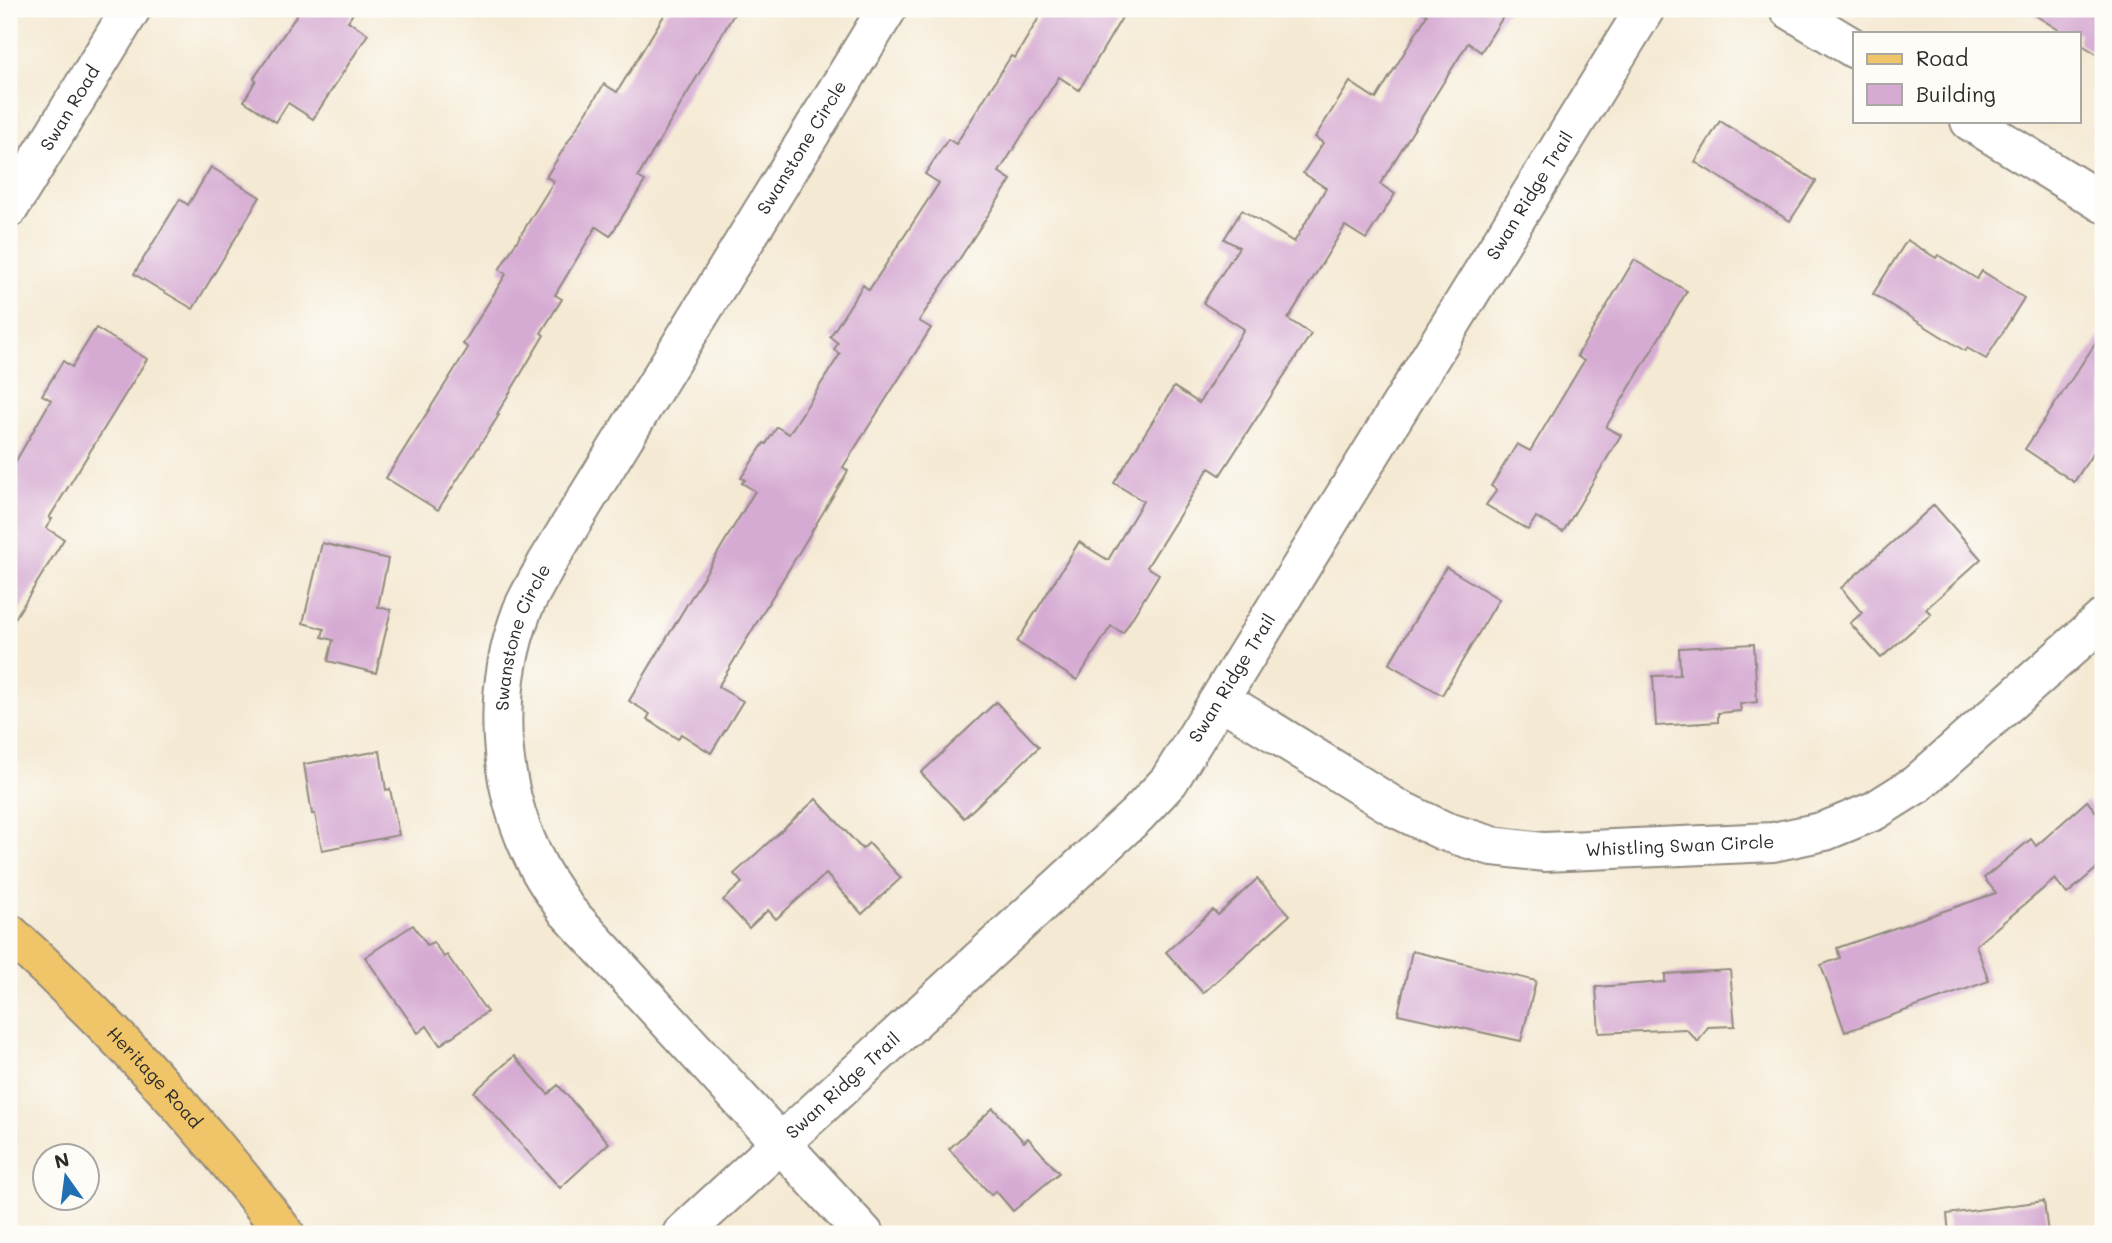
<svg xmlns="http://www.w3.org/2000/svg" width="2112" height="1243" font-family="Mali,sans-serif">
  <rect width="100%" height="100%" fill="#fdfcf7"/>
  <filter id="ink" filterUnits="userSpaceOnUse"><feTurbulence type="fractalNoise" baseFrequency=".0143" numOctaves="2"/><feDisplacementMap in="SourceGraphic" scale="14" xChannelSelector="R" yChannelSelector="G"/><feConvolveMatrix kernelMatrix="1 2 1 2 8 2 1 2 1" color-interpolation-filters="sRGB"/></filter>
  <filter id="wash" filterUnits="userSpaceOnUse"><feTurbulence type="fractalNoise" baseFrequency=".00686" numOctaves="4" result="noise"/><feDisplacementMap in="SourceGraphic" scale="28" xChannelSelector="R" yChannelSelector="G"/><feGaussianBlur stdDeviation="1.57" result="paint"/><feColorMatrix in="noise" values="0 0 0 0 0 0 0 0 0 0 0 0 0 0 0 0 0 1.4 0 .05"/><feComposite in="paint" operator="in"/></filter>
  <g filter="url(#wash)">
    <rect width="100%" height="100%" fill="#f4e9d3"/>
    <g id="blocks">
      <g fill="#d6abd3">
        <polygon points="301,9 356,9 348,21 368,34 313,119 288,103 276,122 244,101 256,80 254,78"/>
        <polygon points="668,9 737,9 638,177 645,181 610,236 596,227 555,295 562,299 541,333 544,335 497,414 499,415 438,510 386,478 468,348 463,344 506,274 499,270 554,181 546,177 604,84 617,92"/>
        <polygon points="1044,9 1127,9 1079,90 1059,77 999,172 1011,180 919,321 931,328 843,467 848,471 718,687 743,701 711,753 681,734 678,739 647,719 650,714 629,701 755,491 742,483 745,480 741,478 764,443 766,444 777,427 789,434 840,354 834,350 838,343 830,337 863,285 869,290 939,183 925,174 948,139 956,144 1011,56 1015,58"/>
        <polygon points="1418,9 1508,9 1481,52 1468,43 1380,184 1395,194 1366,239 1345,226 1288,319 1311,334 1220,475 1209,468 1147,567 1159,574 1123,633 1111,626 1077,680 1017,642 1079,542 1108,560 1143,501 1114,483 1174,387 1199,403 1244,329 1203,303 1239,247 1224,239 1242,210 1294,242 1326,188 1303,173 1323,143 1315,137 1350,82 1376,99 1427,15"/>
        <polygon points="2025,9 2103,9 2103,58 2079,43 2079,33 2064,33"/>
        <polygon points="1720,121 1816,181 1790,221 1695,162"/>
        <polygon points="211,167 260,197 193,309 134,274 180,199 188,205"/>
        <polygon points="1907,240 1936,258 1938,255 1977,279 1982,271 2024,298 1986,359 1967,348 1965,351 1873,294"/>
        <polygon points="1634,260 1687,291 1606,427 1621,435 1563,532 1536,517 1528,530 1486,505 1497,490 1491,486 1517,444 1530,451 1584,361 1577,356"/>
        <polygon points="96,328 147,359 49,518 52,519 46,528 64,539 9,628 9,473 51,400 42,395 63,361 72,367"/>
        <polygon points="2103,332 2103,438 2074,482 2025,449"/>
        <polygon points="1934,505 1981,559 1926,609 1931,614 1881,658 1850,623 1862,613 1841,588"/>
        <polygon points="322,543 388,559 378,607 391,610 376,673 328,661 333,640 322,637 324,629 303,623"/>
        <polygon points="1446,567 1499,599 1442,695 1389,664"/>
        <polygon points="1754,644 1757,702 1740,704 1741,711 1718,713 1718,722 1656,726 1653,676 1680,675 1679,648"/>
        <polygon points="996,702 1039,747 964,818 921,773"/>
        <polygon points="380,751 386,790 390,789 399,835 322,850 315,814 312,814 304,764"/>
        <polygon points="816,799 862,849 869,843 901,878 862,914 826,874 776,919 768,910 749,928 723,900 742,883 734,874"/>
        <polygon points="2087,801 2103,820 2103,863 2067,894 2055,879 1976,945 1989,981 1845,1032 1821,965 1840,958 1837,948 1996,893 1984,878 2031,839 2036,846"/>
        <polygon points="1257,879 1290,915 1203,993 1166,952 1213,910 1218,915"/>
        <polygon points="413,925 427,945 433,942 444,957 447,955 487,1012 440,1045 427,1026 418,1033 365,957"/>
        <polygon points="1412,951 1536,981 1521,1041 1398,1014"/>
        <polygon points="1730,970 1735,1026 1708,1027 1698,1042 1686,1029 1599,1033 1596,987 1665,982 1665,974"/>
        <polygon points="514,1056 548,1094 558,1085 609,1143 560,1188 474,1092"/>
        <polygon points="993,1108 1024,1142 1028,1138 1059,1173 1013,1211 996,1191 991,1195 949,1149"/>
        <polygon points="2044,1201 2048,1234 1949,1234 1947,1214"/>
      </g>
    </g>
  </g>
  <g filter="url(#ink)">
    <use href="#blocks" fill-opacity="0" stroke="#908a7f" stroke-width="2"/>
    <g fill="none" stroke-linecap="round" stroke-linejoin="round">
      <defs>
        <g id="minor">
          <polyline points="1789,9 1855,49"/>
          <polyline points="1970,121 2103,203"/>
          <path id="s1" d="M 9,208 L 131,9"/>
          <path id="s2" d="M 1220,699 L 1396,808 L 1444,831 L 1492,846 L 1544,852 L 1773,842 L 1825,831 L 1874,811 L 1917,784 L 2103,619"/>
          <path id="s3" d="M 682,1234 L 1137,815 L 1169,781 L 1645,9"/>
          <path id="s4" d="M 864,1234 L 567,911 C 557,896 546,882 538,866 C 497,788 491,693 522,611 C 529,594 539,579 547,563 L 887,9"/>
        </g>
        <g id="major">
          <path id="s5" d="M 9,933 C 110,1024 203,1125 285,1234"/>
        </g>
      </defs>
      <use href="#minor" stroke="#908a7f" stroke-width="42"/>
      <use href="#major" stroke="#908a7f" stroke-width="42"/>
      <use href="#minor" stroke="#fff" stroke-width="38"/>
      <use href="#major" stroke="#f0c469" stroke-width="38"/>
    </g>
  </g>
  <g text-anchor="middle" stroke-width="5" stroke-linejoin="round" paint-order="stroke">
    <g font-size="18" fill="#2b2b2b" stroke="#fdfcf7">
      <text dy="6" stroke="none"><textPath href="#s1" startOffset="117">Swan Road</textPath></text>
      <text dy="6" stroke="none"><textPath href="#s4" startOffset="1297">Swanstone Circle</textPath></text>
      <text dy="6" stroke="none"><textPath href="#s3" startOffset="1353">Swan Ridge Trail</textPath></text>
      <text dy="6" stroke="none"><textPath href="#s4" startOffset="730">Swanstone Circle</textPath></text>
      <text dy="6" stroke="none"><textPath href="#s3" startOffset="786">Swan Ridge Trail</textPath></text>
      <text dy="6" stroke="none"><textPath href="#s2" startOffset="499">Whistling Swan Circle</textPath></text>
      <text dy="6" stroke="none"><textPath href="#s5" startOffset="205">Heritage Road</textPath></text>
      <text dy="6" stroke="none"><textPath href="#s3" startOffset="219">Swan Ridge Trail</textPath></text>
    </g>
  </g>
  <rect width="2112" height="1243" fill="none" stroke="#fdfcf7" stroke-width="35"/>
  <rect x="1853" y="32" width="228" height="91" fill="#fdfcf7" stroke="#a9a8a5" stroke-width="2"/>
  <rect x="1867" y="54" width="35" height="10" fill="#f0c469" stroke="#a9a8a5" stroke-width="2"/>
  <text x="1916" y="66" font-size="21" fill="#2b2b2b">Road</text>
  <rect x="1867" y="84" width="35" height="21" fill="#d6abd3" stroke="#a9a8a5" stroke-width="2"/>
  <text x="1916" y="102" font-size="21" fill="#2b2b2b">Building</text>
  <g transform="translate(66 1177) rotate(346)"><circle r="33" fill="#fdfcf7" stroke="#a9a8a5" stroke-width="2"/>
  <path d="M0-5L12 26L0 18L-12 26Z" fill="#1f6fb2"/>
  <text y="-10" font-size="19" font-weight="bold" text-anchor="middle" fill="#2b2b2b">N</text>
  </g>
</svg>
